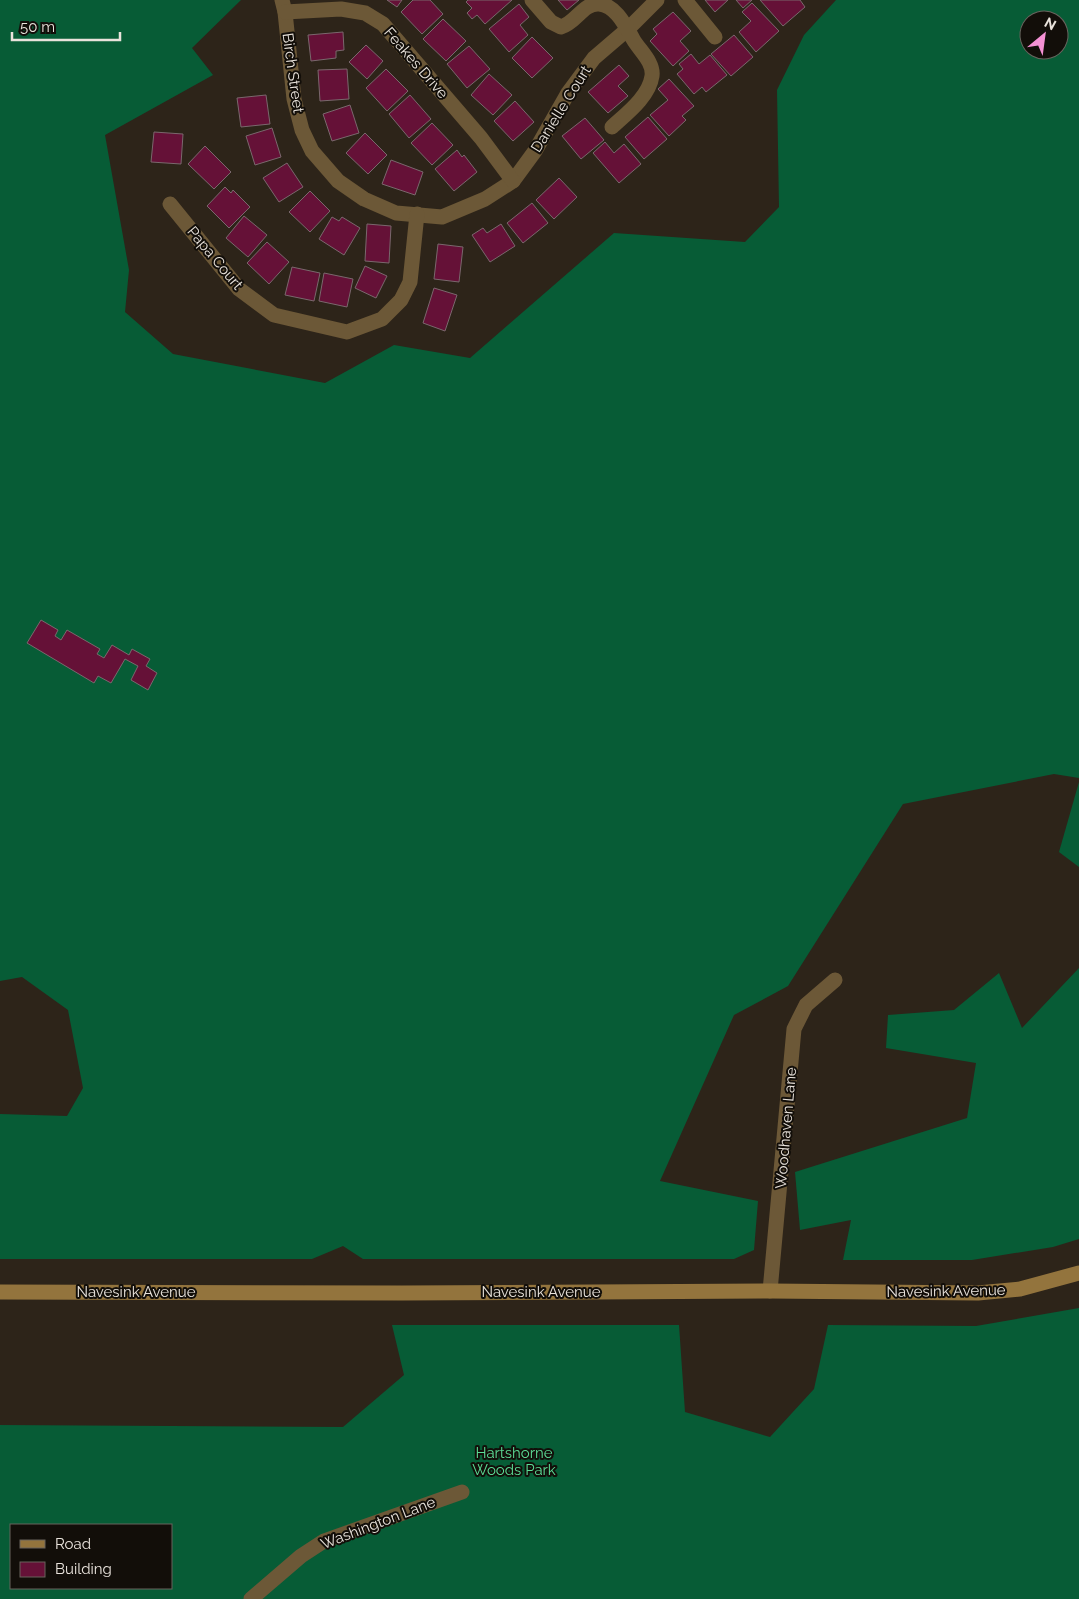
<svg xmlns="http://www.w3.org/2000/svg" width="1079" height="1599" font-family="Raleway,sans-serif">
  <rect width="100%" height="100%" fill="#2d2419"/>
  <g fill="#075c36" fill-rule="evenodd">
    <path d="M 0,0 L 241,0 L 192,48 L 213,75 L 105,135 L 129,270 L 125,312 L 173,354 L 325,383 L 394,345 L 470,358 L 614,233 L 745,242 L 779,207 L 777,90 L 804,35 L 836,0 L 1079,0 L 1079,778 L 1054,774 L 903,804 L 788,986 L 734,1015 L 660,1181 L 758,1201 L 754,1250 L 734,1259 L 363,1259 L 343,1246 L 312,1259 L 0,1259 L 0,1114 L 67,1116 L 83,1088 L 68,1010 L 22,977 L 0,981 ZM 1029,20 L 1059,20 L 1059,50 L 1029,50 Z"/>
    <polygon points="1079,782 1079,867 1059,852"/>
    <polygon points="1079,968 1079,1239 1053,1247 972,1260 843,1260 851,1220 800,1230 795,1172 967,1118 976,1063 886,1048 888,1015 954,1010 999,973 1022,1028"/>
    <path d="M 1079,1308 L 1079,1599 L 0,1599 L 0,1425 L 343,1427 L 404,1375 L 392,1325 L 679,1325 L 685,1412 L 770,1437 L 814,1389 L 828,1325 L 976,1326 ZM 11,1525 L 171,1525 L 171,1588 L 11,1588 Z"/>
  </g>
  <g fill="#651137" stroke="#7a686d">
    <polygon points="387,0 402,0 397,7"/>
    <polygon points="413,0 430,0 443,14 422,34 401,12"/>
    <polygon points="468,0 512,0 485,24 477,15 472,19 467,13 472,8 466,2"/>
    <polygon points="558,0 579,0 567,10"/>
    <polygon points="705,0 728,0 715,12"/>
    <polygon points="736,0 752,0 743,8"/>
    <polygon points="760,0 800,0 805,7 783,26"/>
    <polygon points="752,3 779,31 756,52 739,32 751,21 742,12"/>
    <polygon points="519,4 529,17 520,25 528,35 509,52 489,29"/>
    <polygon points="673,12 691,31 680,41 689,51 673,66 650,41 657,34 653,29"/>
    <polygon points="443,19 466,41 446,61 423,39"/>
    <polygon points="343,32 344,50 336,51 336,58 311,61 308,35"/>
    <polygon points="734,35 753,57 731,76 711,54"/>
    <polygon points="532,37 553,58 532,78 512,58"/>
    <polygon points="366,45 383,61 367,79 349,62"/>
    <polygon points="469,46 490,69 467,88 447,64"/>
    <polygon points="691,54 699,64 710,55 727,75 706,92 702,87 694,94 677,74 683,69 679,64"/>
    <polygon points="619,65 629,76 618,86 628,96 608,113 588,92"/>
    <polygon points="347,69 349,99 320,101 318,70"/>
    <polygon points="386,69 408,91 387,111 366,88"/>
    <polygon points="489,74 512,95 493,115 471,95"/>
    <polygon points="669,79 694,106 682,116 686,120 669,136 650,115 668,100 658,89"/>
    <polygon points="266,95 270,124 241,127 237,98"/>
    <polygon points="410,95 431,119 409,138 389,114"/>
    <polygon points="515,101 534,122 513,141 494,121"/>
    <polygon points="350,105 359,133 332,141 323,114"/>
    <polygon points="648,117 667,139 644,159 625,137"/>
    <polygon points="585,118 604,140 581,159 562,136"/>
    <polygon points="432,123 453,145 432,165 411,143"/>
    <polygon points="272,128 281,157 255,165 246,136"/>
    <polygon points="154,132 183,134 181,164 151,162"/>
    <polygon points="365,133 387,155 368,174 346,153"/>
    <polygon points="605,142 614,153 624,144 641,164 619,183 593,153"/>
    <polygon points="205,146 231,172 214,189 188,164"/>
    <polygon points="457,150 462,157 464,155 477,172 454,191 435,169"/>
    <polygon points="391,160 423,172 415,195 382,184"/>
    <polygon points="287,163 303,187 279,202 263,178"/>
    <polygon points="559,178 577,197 554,219 536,200"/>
    <polygon points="225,187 231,193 233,190 250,207 229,228 207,206"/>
    <polygon points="310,191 330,211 310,232 289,212"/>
    <polygon points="532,203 548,223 523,243 507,223"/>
    <polygon points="244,216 267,235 248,257 226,238"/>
    <polygon points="332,217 339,221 342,217 360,228 344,255 319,239"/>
    <polygon points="367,224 391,226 389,263 365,261"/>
    <polygon points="501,224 515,246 490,262 472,235 483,228 487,233"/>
    <polygon points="267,242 289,262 269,284 247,263"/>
    <polygon points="438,244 463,247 459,282 434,279"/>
    <polygon points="365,266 387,276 376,298 355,288"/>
    <polygon points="292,267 320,273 314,301 285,295"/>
    <polygon points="324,273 353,279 347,307 319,301"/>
    <polygon points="434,288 457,295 445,331 423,323"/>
    <polygon points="41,620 58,630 55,636 61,640 67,630 100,649 97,654 104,658 112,645 129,655 132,649 150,659 146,666 157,673 148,690 131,680 138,666 125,659 111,683 98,676 94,683 27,643"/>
  </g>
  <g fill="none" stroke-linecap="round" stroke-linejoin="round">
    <g stroke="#6c5837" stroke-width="15">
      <polyline points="282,0 285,12 294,99 302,130 312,151 338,181 364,199 396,213 442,217 485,199 513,181 535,151 568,93 594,58 629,28 657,0"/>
      <path d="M 532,0 L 551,22 L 561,27 C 576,23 583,3 599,4 C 616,5 626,27 633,39 C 639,50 654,62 652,76 C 649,97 626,114 612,127"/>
      <polyline points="685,0 715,37"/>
      <polyline points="285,12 341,9 365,13 383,24 481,138 513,181"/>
      <polyline points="170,204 239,289 274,315 347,332 382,319 401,300 410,282 417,214"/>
      <polyline points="770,1291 794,1029 806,1005 835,980"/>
      <polyline points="251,1599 301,1556 324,1541 462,1492"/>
    </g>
    <polyline stroke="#93743d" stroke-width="15" points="0,1292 402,1293 770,1291 978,1293 1020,1289 1079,1273"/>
  </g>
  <g text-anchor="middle" stroke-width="4" stroke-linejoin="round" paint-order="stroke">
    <g font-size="15" fill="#e9e3dc" stroke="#120e09">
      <text transform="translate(416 63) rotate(49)" y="5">Feakes Drive</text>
      <text transform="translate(293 73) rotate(82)" y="5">Birch Street</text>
      <text transform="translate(561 109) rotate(-58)" y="5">Danielle Court</text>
      <text transform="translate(215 258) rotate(50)" y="5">Papa Court</text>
      <text transform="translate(786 1128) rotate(-85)" y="5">Woodhaven Lane</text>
      <text transform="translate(946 1291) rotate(-1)" y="5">Navesink Avenue</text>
      <text x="136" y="1297">Navesink Avenue</text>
      <text x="541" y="1297">Navesink Avenue</text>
      <text transform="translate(378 1523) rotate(-21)" y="5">Washington Lane</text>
    </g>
    <g font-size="15" fill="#5cdc96" stroke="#120e09">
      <text x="514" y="1458">Hartshorne<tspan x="514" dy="17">Woods Park</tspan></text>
    </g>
  </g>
  <rect x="10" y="1524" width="162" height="65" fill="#120e09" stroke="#68635d"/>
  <rect x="20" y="1540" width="25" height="8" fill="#93743d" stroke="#68635d"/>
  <text x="55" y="1549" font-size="15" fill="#e9e3dc">Road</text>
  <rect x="20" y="1562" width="25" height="15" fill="#651137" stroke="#68635d"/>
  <text x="55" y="1574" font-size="15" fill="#e9e3dc">Building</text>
  <g transform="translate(1044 35) rotate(29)"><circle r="24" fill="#120e09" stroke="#68635d"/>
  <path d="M0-4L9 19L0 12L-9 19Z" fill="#f491d4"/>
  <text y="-8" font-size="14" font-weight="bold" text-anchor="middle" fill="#e9e3dc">N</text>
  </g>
  <path d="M12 32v8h108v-8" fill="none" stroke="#e9e3dc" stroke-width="2.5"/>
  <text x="20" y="32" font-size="15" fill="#e9e3dc" stroke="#120e09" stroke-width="4" paint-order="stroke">50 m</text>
</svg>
